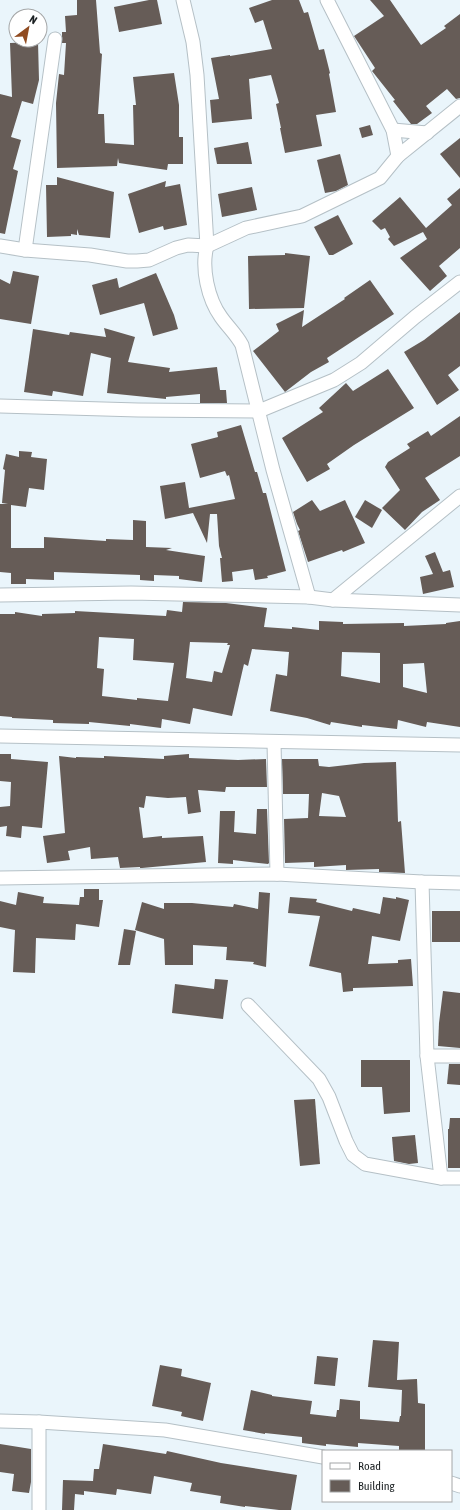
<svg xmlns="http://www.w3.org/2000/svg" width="460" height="1510" font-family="'Asap Condensed',sans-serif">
  <rect width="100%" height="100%" fill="#eaf5fb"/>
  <g fill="#665c57" fill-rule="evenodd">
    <polygon points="77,0 96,0 100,53 102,54 98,114 104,114 105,143 134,145 133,105 136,105 133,77 174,73 179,105 179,137 183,137 183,164 168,164 167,170 119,163 118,158 117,166 57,168 56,103 59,74 64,75 66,43 62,43 62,32 66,32 65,16 77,15"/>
    <polygon points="149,0 157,0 162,24 119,32 114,7"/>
    <polygon points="272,0 299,0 304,13 308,12 319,50 324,49 330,73 329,74 336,112 316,115 322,146 285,153 280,128 281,128 276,104 279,103 271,75 249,79 252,119 212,123 210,100 219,99 211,58 230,55 230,56 272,49 263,20 255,23 249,8"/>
    <polygon points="370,0 390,0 421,45 446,28 444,26 460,14 460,98 456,99 447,89 426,106 432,113 417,124 411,124 393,101 395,100 372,71 375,68 354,36 384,16"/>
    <polygon points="38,42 39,80 33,104 22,101 11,137 21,140 13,169 18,171 5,234 0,233 0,94 12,97 10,43"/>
    <polygon points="370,125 373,135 362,138 359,128"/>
    <polygon points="460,138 460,178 440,154"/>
    <polygon points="248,142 252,164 217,164 214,148"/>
    <polygon points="340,154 348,185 336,191 325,193 317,160"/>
    <polygon points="57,177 114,192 110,238 79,235 77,229 77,235 71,234 71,236 47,237 46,185 57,185"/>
    <polygon points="166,181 165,187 180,184 187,225 164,230 163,226 139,233 128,194"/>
    <polygon points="252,187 257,210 222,217 218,194"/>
    <polygon points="460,188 460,248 439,266 447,276 430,291 400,258 427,239 423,232 394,246 388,239 390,237 385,228 381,230 372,221 400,197 426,228 452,205 447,199"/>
    <polygon points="338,215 353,244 333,255 329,255 314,227"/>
    <polygon points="285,253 310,256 304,308 249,309 248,256 285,255"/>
    <polygon points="13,271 39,276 31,324 0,319 0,279 10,284"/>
    <polygon points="156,273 174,315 178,329 153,336 144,303 100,315 92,285 117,278 119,288"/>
    <polygon points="370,280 394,314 327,358 329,362 311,372 285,392 253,351 279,331 276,324 304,310 302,327 345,299 344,298"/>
    <polygon points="460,312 460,366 448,375 459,390 437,405 404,352 424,340"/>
    <polygon points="104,328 135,337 128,362 170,368 169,372 217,367 220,390 226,390 227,403 200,403 200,394 166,397 166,399 107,393 111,358 91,353 83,396 53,391 52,396 24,392 33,329 69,335 70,332 106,337"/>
    <polygon points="388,369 414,408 354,445 327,464 330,469 307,482 282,438 323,412 319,408 346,383 353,391"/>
    <polygon points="460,416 460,456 425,478 440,500 422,512 405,530 382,508 400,490 385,467 388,462 410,448 407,444 428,431 431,436"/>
    <polygon points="241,425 255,472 257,472 263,493 266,493 286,571 267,576 268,578 255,580 253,569 232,572 233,581 222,582 220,558 222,558 219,546 217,514 210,514 207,543 193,513 165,519 160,486 185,482 189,508 235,499 229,475 227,476 225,471 200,478 191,444 218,437 217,432"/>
    <polygon points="19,451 32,452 31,457 47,459 44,490 29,488 26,507 11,505 11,548 44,548 44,537 106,541 106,539 133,540 133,520 146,521 146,547 172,548 166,550 205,556 202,582 179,579 179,576 154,575 154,581 140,580 140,575 54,572 54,580 26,579 26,584 11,584 11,573 0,572 0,504 8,504 2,503 5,470 3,469 6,454 19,457"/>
    <polygon points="312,500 320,511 345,500 365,543 343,552 342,550 308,562 298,531 300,530 297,524 293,512"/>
    <polygon points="365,500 382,510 372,528 355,517"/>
    <polygon points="435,552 443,572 450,570 454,587 423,594 420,577 433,574 425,556"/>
    <path d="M 183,602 L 226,603 L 267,608 L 264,627 L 292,629 L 292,627 L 319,630 L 319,621 L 343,622 L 343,624 L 404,623 L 404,626 L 446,624 L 446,623 L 460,621 L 460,727 L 427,722 L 426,727 L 398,720 L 397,729 L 362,725 L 362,727 L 331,722 L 330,725 L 307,718 L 270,711 L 276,674 L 287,676 L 289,652 L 252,649 L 248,666 L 244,664 L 232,716 L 193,708 L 190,724 L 162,719 L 161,728 L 130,724 L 130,726 L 89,722 L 89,724 L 53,723 L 53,720 L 12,718 L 12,717 L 0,716 L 0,614 L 15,614 L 15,612 L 42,616 L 42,614 L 75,613 L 75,611 L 166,616 L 167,610 L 182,612 ZM 99,637 L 134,639 L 133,660 L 174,663 L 168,701 L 137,698 L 137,700 L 102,696 L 104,669 L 97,668 ZM 190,642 L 228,643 L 227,645 L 230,645 L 222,673 L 214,671 L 212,682 L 186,678 ZM 342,652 L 380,653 L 380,683 L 341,676 ZM 424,663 L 427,693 L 403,687 L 403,664 Z"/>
    <polygon points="0,754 11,754 11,759 48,762 42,828 22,826 21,838 6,836 7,826 0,827 0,807 10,806 11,782 0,781"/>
    <polygon points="189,754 189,758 238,760 266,759 267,787 226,787 225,792 198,790 201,812 188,814 186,797 168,798 146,796 144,808 139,807 143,838 162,836 162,838 203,836 206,862 142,868 140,868 140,867 120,868 118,857 91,859 90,847 68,851 70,860 47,863 43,836 65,833 59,756 76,758 76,757 104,758 104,756 164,759 164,756"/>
    <path d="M 282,759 L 318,759 L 319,766 L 329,767 L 364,763 L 396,762 L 398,822 L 401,821 L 405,873 L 379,872 L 379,869 L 346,870 L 346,865 L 314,867 L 314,862 L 285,863 L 284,819 L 308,818 L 309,794 L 283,794 ZM 322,793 L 339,796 L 346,817 L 319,816 Z"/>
    <polygon points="257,809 267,809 269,863 268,864 233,860 233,864 218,863 220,811 235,811 234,832 256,834"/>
    <polygon points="84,889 99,889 99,900 103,900 99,927 76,924 75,940 36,938 35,973 13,972 15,930 0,927 0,901 16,905 18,892 44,897 43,903 79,905 80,897 84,897"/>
    <polygon points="259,892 270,893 266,967 253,964 254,962 226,960 227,947 193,945 193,965 165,965 164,939 135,930 142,902 164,909 164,903 192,903 233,907 234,904 258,909"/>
    <polygon points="290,897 317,899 316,902 352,911 353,908 380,914 383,897 396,899 396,897 409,900 400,941 372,936 368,964 398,963 398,960 411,959 413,986 353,988 353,991 343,992 341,973 309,966 320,916 288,913"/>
    <rect x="432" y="911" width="28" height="31"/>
    <polygon points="124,929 136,931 130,965 118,965"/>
    <polygon points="215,979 228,980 223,1019 172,1013 175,984 214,989"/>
    <polygon points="443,991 460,993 460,1048 438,1046 439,1023"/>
    <polygon points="361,1060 410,1060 410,1112 384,1114 382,1087 361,1087"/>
    <polygon points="449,1064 460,1064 460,1085 447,1084"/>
    <polygon points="315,1099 320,1164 300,1166 294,1100"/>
    <polygon points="450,1118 460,1118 460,1168 448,1168 448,1129 449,1129"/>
    <polygon points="415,1135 418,1163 409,1164 394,1161 392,1137"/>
    <polygon points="373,1340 399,1342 397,1380 417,1379 418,1403 425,1404 425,1451 399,1451 399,1446 358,1443 358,1447 326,1444 326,1446 302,1443 302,1437 265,1433 265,1434 243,1430 251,1390 272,1395 272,1396 312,1401 310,1414 336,1417 337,1410 339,1410 340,1399 360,1401 360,1419 399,1422 400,1416 401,1416 402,1390 368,1387"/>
    <polygon points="317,1356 338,1358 335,1386 314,1384"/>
    <polygon points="160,1365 182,1369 181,1376 211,1383 203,1421 181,1416 182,1412 152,1406"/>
    <polygon points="0,1444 31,1449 31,1482 29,1493 12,1491 14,1474 0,1472"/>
    <polygon points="103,1444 166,1454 167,1451 221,1463 297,1475 291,1510 279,1510 245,1506 245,1507 220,1503 221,1496 190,1491 192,1483 154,1476 151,1494 117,1489 116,1495 84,1491 84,1495 75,1494 74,1510 62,1510 63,1480 93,1481 94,1469 99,1469"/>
  </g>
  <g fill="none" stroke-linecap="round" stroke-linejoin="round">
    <defs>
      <g id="minor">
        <path d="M 183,0 L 193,42 L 197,75 L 207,246 C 201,268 208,299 221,317 C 228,327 236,334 242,345 L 273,470 L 309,597"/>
        <polyline points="327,0 393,130 398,156"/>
        <polyline points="393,130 427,133"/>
        <polyline points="0,246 25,250 90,255 127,261 137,261 149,260 176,248 188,245 207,246 246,228 302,216 380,178 398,156 460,106"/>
        <polyline points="25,250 55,39"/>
        <polyline points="0,406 138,410 259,411 334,380 361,363 415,317 460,282"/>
        <polyline points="0,595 131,593 309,597 333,600 460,605"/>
        <polyline points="333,600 460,496"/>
        <polyline points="0,736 460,745"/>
        <polyline points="274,742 277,874"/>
        <polyline points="0,878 277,874 422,882 460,883"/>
        <polyline points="422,882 427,1056 441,1178"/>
        <polyline points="248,1005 319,1079 329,1097 346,1141 353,1155 365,1164 441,1178 460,1178"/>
        <polyline points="427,1056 460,1056"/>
        <polyline points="0,1421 39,1422 165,1430 323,1457"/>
        <polyline points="39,1422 39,1510"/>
        <polyline points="451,1483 460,1486"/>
      </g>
    </defs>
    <use href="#minor" stroke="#b5c0c6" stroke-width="15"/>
    <use href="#minor" stroke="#fff" stroke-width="13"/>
  </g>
  <rect x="322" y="1450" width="130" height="52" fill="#ffffff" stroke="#a4a6a7"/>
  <rect x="330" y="1463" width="20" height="6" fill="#ffffff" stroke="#a4a6a7"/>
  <text x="358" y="1470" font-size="12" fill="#1c2123">Road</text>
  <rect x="330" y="1480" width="20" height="12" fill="#665c57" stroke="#a4a6a7"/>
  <text x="358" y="1490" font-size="12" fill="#1c2123">Building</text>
  <g transform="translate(28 28) rotate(32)"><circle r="19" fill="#ffffff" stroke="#a4a6a7"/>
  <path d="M0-3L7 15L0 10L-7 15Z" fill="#914c21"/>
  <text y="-6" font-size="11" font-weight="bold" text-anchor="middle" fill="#1c2123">N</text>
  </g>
</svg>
